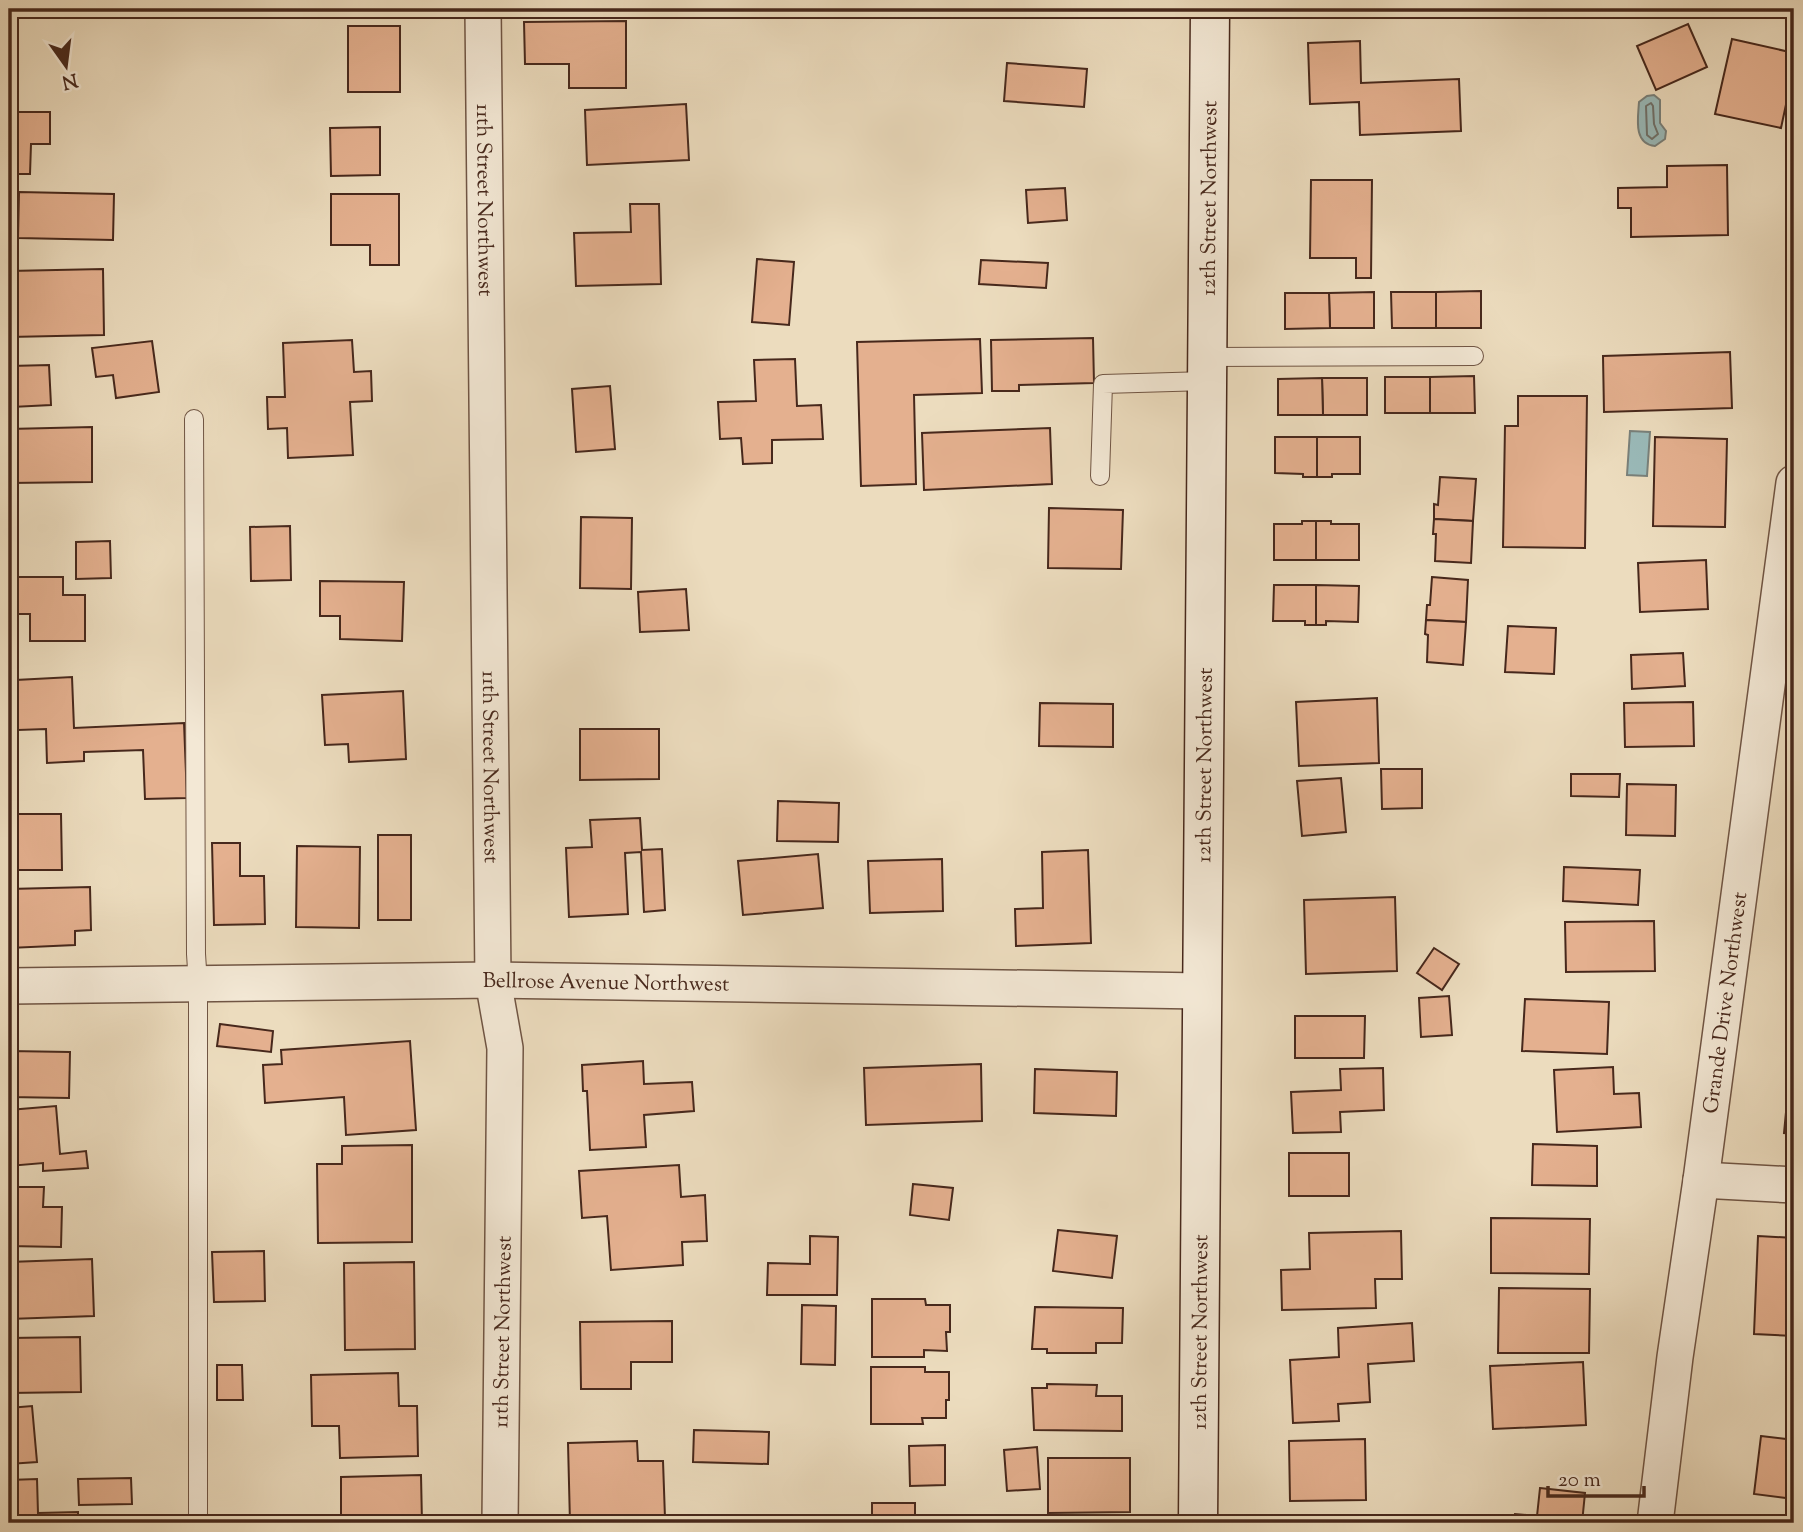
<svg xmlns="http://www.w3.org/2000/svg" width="1803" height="1532" font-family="'Sorts Mill Goudy',serif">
  <rect width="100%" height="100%" fill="#ecdcbe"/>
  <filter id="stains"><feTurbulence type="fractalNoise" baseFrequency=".00286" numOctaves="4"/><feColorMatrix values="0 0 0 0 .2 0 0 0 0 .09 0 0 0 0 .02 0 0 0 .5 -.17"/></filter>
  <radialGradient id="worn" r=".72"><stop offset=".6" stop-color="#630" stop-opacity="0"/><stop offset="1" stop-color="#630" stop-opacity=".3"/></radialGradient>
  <g fill="#9abab9" stroke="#79807a" stroke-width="2">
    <path d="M 1654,95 L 1660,100 L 1660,123 L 1666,131 L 1665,139 L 1655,146 C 1633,144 1638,118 1639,102 L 1647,96 Z"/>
    <polygon points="1630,431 1650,432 1647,476 1627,475"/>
  </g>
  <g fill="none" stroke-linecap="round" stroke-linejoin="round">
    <polygon stroke="#70716a" stroke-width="2" points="1651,103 1653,106 1654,124 1658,134 1652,139 1647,135 1646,106"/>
  </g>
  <g fill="#e4b08f" stroke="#47281c" stroke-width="2">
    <polygon points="626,21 626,88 569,88 569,64 525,64 524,22"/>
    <polygon points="1688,24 1707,67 1656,90 1637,46"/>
    <rect x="348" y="26" width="52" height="66"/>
    <polygon points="1732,39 1794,53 1794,67 1781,128 1715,114"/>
    <polygon points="1360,41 1361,83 1459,79 1461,131 1360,135 1359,102 1310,104 1308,43"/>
    <polygon points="1007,63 1087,69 1084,107 1004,101"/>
    <polygon points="686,104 689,160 587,165 585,110"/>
    <polygon points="9,112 50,112 50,144 31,144 30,174 9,174"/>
    <polygon points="380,127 380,175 331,176 330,128"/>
    <polygon points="1727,165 1728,235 1631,237 1631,208 1618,208 1618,188 1667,187 1667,166"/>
    <polygon points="1311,180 1372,180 1371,278 1356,278 1356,258 1310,258"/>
    <polygon points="1065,188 1067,220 1028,223 1026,190"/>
    <polygon points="19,192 114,194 113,240 18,238"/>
    <polygon points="331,194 399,194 399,265 370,265 370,245 331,245"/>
    <polygon points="630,204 659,204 661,284 576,286 574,233 631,232"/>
    <polygon points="757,259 794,262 789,325 752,322"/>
    <polygon points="981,260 1048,263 1046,288 979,284"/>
    <polygon points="103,269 104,335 9,337 9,271"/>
    <polygon points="1481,291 1481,328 1436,328 1436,292"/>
    <polygon points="1374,292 1374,328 1330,328 1329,293"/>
    <polygon points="1391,292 1436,292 1436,328 1392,328"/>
    <polygon points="1285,293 1329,293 1330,328 1285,329"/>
    <polygon points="1093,338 1094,383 1019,385 1019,391 992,391 991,340"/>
    <polygon points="980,339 982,393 914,395 916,484 861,486 857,342"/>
    <polygon points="352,340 354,372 371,371 372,401 350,402 353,455 288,458 287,428 268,429 267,397 285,397 283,343"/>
    <polygon points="152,341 159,392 116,398 113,375 96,377 92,348"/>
    <polygon points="1730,352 1732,408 1604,412 1603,356"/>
    <polygon points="795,359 797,406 821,405 823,439 772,440 772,463 743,464 741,438 720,439 718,402 756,401 754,360"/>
    <polygon points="49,365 51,405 12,407 10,366"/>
    <polygon points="1474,376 1475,413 1430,413 1430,377"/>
    <rect x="1385" y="377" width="45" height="36"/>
    <polygon points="1322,378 1367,378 1367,415 1323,415"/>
    <polygon points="1322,378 1323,415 1278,415 1278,379"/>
    <polygon points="610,386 615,449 576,452 572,389"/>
    <polygon points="1518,396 1587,396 1585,548 1503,547 1505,426 1518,426"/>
    <polygon points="92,427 92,482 9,483 9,429"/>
    <polygon points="1050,428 1052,484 924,490 922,433"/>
    <polygon points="1275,437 1317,437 1317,477 1303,477 1303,474 1275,473"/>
    <polygon points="1317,437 1360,437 1360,474 1332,474 1332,477 1317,477"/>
    <polygon points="1655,437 1727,439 1725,527 1653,526"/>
    <polygon points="1440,477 1476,479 1473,521 1434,519 1434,504 1438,505"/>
    <polygon points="1049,508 1123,510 1121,569 1048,568"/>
    <polygon points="581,517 632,518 631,589 580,588"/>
    <polygon points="1434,519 1473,521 1471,563 1435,561 1436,534 1433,534"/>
    <polygon points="1302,521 1316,521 1316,560 1274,560 1274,524 1302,524"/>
    <polygon points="1316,521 1331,521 1331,524 1359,524 1359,560 1316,560"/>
    <polygon points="290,526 291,580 251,581 250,527"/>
    <polygon points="110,541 111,578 76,579 76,542"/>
    <polygon points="1706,560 1708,609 1640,612 1638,563"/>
    <polygon points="10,577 63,577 63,595 85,595 85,641 30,641 30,614 10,614"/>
    <polygon points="1432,577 1468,580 1466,622 1426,620 1427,605 1430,605"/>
    <polygon points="320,581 404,582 402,641 340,639 340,616 320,616"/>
    <polygon points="1274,585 1316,585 1316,625 1305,625 1305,621 1273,621"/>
    <polygon points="1316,585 1359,586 1358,622 1326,621 1326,625 1316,625"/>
    <polygon points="686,589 689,630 640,632 638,592"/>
    <polygon points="1426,620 1466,622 1463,665 1427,662 1428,635 1425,634"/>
    <polygon points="1508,626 1556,628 1554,674 1505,672"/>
    <polygon points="1683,653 1685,686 1632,689 1631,655"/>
    <polygon points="72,677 74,728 184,723 187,798 145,799 143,750 84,752 84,761 47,763 46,729 18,730 16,680"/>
    <polygon points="403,691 406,759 349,762 348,744 325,745 322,695"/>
    <polygon points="1377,698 1379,763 1299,766 1296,702"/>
    <polygon points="1693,702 1694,746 1625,747 1624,703"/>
    <polygon points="1040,703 1113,704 1113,747 1039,746"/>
    <polygon points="580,729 659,729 659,779 580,780"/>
    <polygon points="1381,769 1422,769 1422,808 1382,809"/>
    <polygon points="1571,774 1620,774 1619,797 1571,796"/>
    <polygon points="1341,778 1346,832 1302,836 1297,781"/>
    <polygon points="1627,784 1676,785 1675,836 1626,835"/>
    <polygon points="778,801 839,803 838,842 777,841"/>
    <polygon points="9,814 61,814 62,870 9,870"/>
    <polygon points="640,818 642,850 662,849 665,910 644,912 641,852 625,853 628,914 569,917 566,848 592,847 590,820"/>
    <rect x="378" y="835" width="33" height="85"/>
    <polygon points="212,843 240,843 240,876 264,876 265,924 214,925"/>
    <polygon points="297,846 360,847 359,928 296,927"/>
    <polygon points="1088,850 1091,943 1016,946 1015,909 1043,908 1042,852"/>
    <polygon points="818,854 823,908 743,915 738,861"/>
    <polygon points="942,859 943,911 870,913 868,861"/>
    <polygon points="1564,867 1640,870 1638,905 1563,901"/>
    <polygon points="90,887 91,930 75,931 75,945 9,948 9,889"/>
    <polygon points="1395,897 1397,971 1306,974 1304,900"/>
    <polygon points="1654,921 1655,971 1566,972 1565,922"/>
    <polygon points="1434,948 1459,964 1442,990 1417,973"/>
    <polygon points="1449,996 1452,1035 1421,1037 1419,998"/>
    <polygon points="1525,999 1609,1002 1607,1054 1522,1051"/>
    <polygon points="1295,1016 1365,1016 1364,1058 1295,1058"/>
    <polygon points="220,1024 273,1031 271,1052 217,1046"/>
    <polygon points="410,1041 416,1130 346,1135 344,1097 265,1103 263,1065 282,1064 281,1050"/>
    <polygon points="9,1051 70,1052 69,1098 9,1097"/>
    <polygon points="643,1061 644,1084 692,1082 694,1111 644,1115 646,1147 590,1150 587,1091 583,1091 582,1065"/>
    <polygon points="981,1064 982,1121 866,1125 864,1068"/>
    <polygon points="1613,1067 1614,1094 1639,1093 1641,1127 1557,1132 1554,1070"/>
    <polygon points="1383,1068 1384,1110 1340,1112 1341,1132 1293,1133 1291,1092 1341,1090 1340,1069"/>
    <polygon points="1035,1069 1117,1072 1116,1116 1034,1113"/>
    <polygon points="1790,1070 1794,1071 1794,1134 1784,1133"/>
    <polygon points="56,1106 60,1154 86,1151 88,1168 43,1171 43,1163 9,1166 9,1110"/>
    <polygon points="1533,1144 1597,1146 1597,1186 1532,1185"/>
    <polygon points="412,1145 412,1242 318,1243 317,1164 342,1164 342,1146"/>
    <rect x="1289" y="1153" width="60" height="43"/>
    <polygon points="679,1165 681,1197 705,1195 707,1241 682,1242 683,1265 611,1270 607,1216 582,1218 579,1171"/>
    <polygon points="913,1184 953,1188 949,1220 910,1215"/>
    <polygon points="9,1187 44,1187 43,1207 62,1207 61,1247 9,1246"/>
    <polygon points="1491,1218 1590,1219 1589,1274 1491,1273"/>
    <polygon points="1058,1230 1117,1236 1112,1278 1053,1271"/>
    <polygon points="1401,1231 1402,1279 1375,1279 1376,1308 1282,1310 1281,1270 1310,1269 1309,1233"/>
    <polygon points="810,1236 838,1237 837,1295 767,1295 768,1263 810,1264"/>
    <polygon points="1758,1236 1794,1238 1794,1336 1754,1334"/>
    <polygon points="264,1251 265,1301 214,1302 212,1252"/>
    <polygon points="92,1259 94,1316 9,1319 9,1262"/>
    <polygon points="414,1262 415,1349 345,1350 344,1263"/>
    <polygon points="1499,1288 1590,1289 1589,1353 1498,1353"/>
    <polygon points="872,1299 925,1299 926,1305 950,1305 950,1332 946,1332 947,1351 924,1350 924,1357 872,1357"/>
    <polygon points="802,1305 836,1306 835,1365 801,1364"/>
    <polygon points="1035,1307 1123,1308 1122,1343 1096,1343 1096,1353 1047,1353 1047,1349 1032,1349"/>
    <polygon points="672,1321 672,1362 631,1362 631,1389 581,1389 580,1322"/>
    <polygon points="1412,1323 1414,1361 1368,1364 1370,1402 1338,1404 1339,1421 1293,1423 1290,1360 1339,1357 1338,1328"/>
    <polygon points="80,1337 81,1392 9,1393 9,1338"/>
    <polygon points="1583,1362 1586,1425 1493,1429 1490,1366"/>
    <polygon points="217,1365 242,1365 243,1400 217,1400"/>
    <polygon points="871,1367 925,1367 925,1372 949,1372 949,1400 946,1400 946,1418 922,1418 923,1424 871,1424"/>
    <polygon points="398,1373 399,1406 417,1406 418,1456 340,1458 339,1426 312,1426 311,1375"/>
    <polygon points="1047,1384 1097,1385 1096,1396 1122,1396 1122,1431 1034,1430 1032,1388 1047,1388"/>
    <polygon points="32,1406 37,1462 9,1464 9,1408"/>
    <polygon points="694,1430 769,1432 768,1464 693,1462"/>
    <polygon points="1761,1436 1794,1440 1794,1499 1754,1494"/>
    <polygon points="1365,1439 1366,1500 1290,1501 1289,1441"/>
    <polygon points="637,1441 638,1461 663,1461 665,1518 712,1516 712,1523 570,1523 568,1443"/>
    <polygon points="945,1445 945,1485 910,1486 909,1446"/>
    <polygon points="1037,1447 1040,1489 1007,1491 1004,1450"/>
    <polygon points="1048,1458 1130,1458 1130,1512 1048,1513"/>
    <polygon points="421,1475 422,1523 341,1523 341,1477"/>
    <polygon points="131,1478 132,1504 79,1505 78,1479"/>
    <polygon points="37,1479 38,1513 78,1512 78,1523 9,1523 9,1480"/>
    <polygon points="1540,1488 1585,1493 1582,1523 1514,1523 1515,1514 1537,1516"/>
    <rect x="872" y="1503" width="43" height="20"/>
    <polygon points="997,1517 998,1523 956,1523 955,1518"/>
    <polygon points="1346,1517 1346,1523 1309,1523 1309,1518"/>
  </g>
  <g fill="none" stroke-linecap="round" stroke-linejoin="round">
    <defs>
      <g id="lane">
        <polyline points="1207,357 1474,356"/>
        <polyline points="194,419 196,954 198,984 198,1523"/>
        <polyline points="1100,476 1103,384 1207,381"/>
      </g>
      <g id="street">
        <path id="s1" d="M 483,9 L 493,980 L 505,1048 L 500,1523"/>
        <path id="s2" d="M 9,986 L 493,980 L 1202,991"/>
        <polyline points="1701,1180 1794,1185"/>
        <path id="s3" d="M 1655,1523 L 1675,1357 L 1701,1180 L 1794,483"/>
      </g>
      <g id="secondary">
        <path id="s4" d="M 1198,1523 L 1210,9"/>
      </g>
    </defs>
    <use href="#lane" stroke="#705544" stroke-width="20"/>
    <use href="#street" stroke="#705544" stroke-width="38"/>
    <use href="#secondary" stroke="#47281c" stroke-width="41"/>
    <use href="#lane" stroke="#f3e8d5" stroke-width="18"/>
    <use href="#street" stroke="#f3e8d5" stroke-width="35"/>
    <use href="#secondary" stroke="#f3e8d5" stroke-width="38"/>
  </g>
  <g text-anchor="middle" stroke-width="5" stroke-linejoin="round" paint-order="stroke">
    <g font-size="21" fill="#47281c" stroke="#f3e8d5">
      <text dy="7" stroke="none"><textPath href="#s4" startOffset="1325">12th Street Northwest</textPath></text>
      <text dy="7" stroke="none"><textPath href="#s1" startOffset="191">11th Street Northwest</textPath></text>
      <text dy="7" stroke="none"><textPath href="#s4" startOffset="758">12th Street Northwest</textPath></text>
      <text dy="7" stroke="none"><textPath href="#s1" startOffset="758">11th Street Northwest</textPath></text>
      <text dy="7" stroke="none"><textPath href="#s2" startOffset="597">Bellrose Avenue Northwest</textPath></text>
      <text dy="7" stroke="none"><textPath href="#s3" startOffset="525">Grande Drive Northwest</textPath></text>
      <text transform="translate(502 1332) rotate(-89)" y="7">11th Street Northwest</text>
      <text dy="7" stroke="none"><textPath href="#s4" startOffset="191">12th Street Northwest</textPath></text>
    </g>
  </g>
  <rect width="1803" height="1532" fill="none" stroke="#ecdcbe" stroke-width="35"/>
  <rect x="10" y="10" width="1782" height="1511" fill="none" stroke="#47281c" stroke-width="3.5"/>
  <rect x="18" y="18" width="1768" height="1497" fill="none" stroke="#47281c" stroke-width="2"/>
  <g transform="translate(66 66) rotate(166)" stroke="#f3e8d5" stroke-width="5" paint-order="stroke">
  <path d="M0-5L12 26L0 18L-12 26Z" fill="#47281c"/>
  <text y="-10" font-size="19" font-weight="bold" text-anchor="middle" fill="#47281c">N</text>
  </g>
  <path d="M1548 1486v10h96v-10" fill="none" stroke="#47281c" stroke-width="3.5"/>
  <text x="1558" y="1486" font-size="21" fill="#47281c" stroke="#f3e8d5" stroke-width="5" paint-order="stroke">20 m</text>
  <rect width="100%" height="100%" filter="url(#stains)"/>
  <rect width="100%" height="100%" fill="url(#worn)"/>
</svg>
